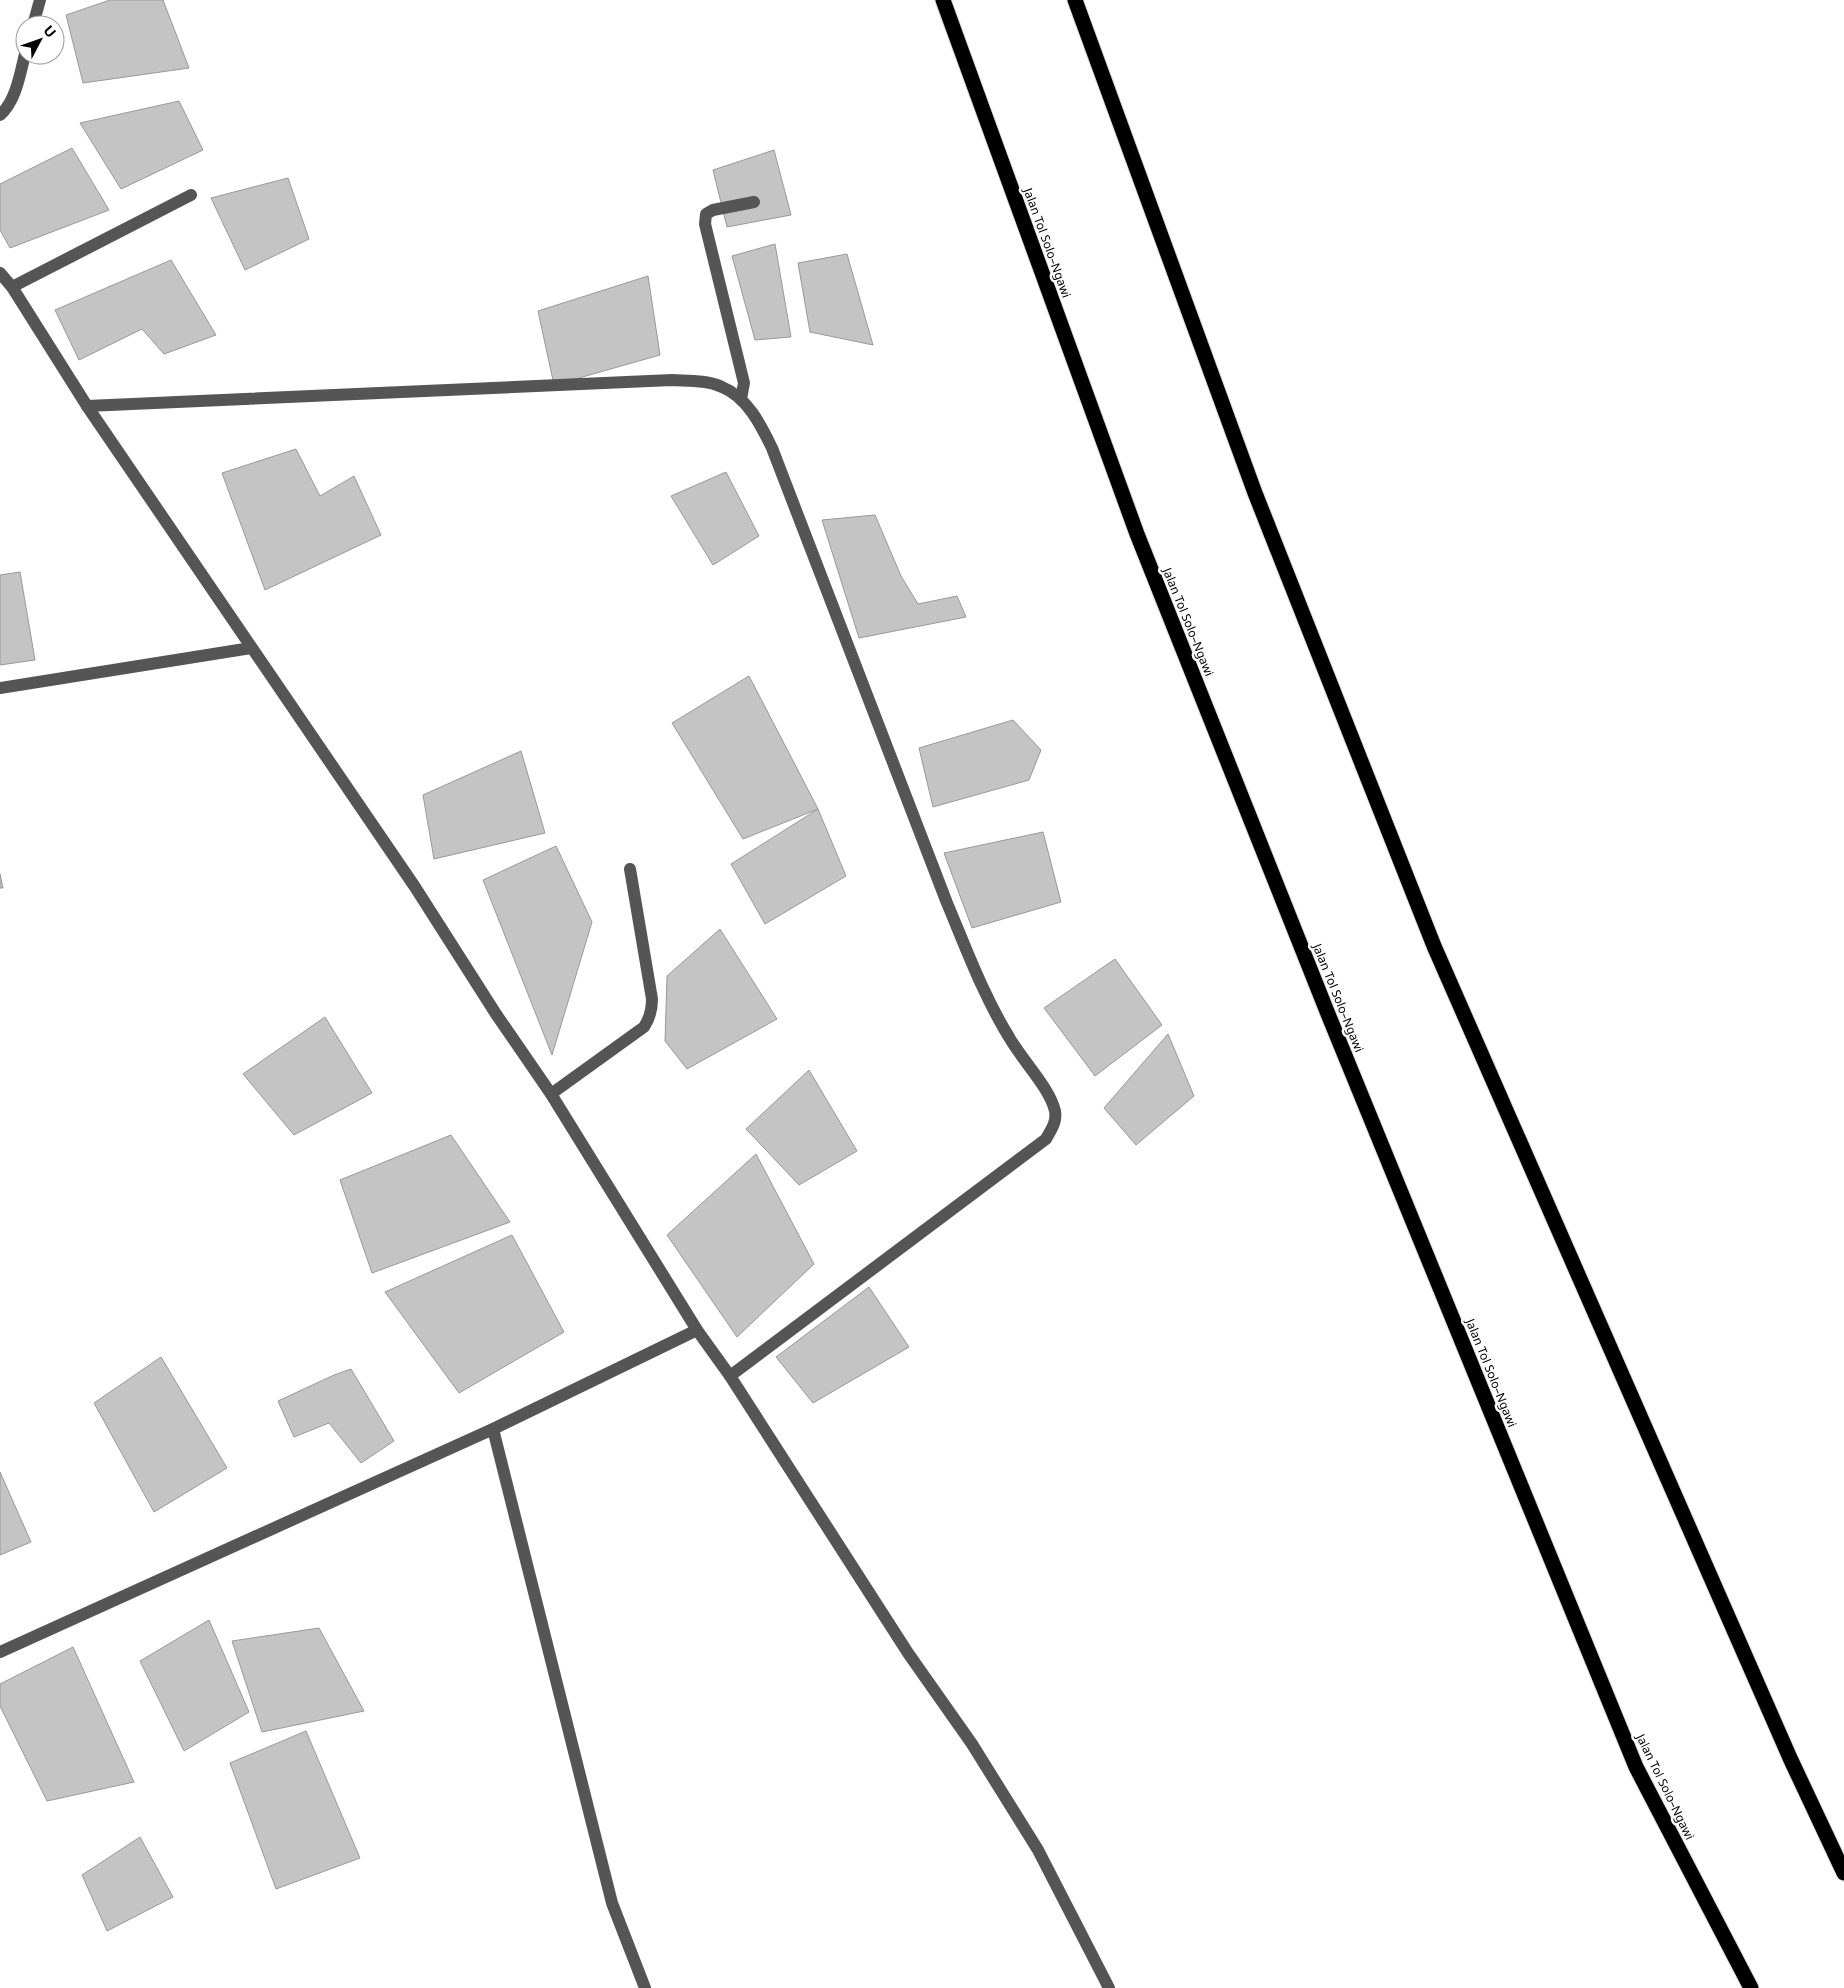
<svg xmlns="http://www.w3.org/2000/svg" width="1844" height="1988" font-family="'Noto Sans',sans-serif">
  <rect width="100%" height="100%" fill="#fff"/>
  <g fill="#c4c4c4" stroke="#999">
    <polygon points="110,0 163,0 189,68 83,83 66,15"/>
    <polygon points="179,101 203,150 121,189 80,123"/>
    <polygon points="72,148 109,210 10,248 0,230 0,184"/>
    <polygon points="774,150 791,215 727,227 713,170"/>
    <polygon points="288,178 309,239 245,270 211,198"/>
    <polygon points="775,244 791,337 755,340 732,256"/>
    <polygon points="847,254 873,345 810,332 798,263"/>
    <polygon points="171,260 216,335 164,354 142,329 79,360 55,310"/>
    <polygon points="648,276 660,355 554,385 538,311"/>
    <polygon points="296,449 320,496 354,476 381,535 265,590 222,473"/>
    <polygon points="726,472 759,536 713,565 671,496"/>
    <polygon points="875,515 901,576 918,604 957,596 966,617 859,638 822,520"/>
    <polygon points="20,572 35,660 0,665 0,575"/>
    <polygon points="749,676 818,809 743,839 672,723"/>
    <polygon points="1013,720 1041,750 1029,780 933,807 919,748"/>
    <polygon points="521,751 545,833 434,859 423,795"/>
    <polygon points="818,809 846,876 765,924 731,864"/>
    <polygon points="1043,832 1061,902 972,928 944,853"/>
    <polygon points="556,846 592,922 552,1055 483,880"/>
    <polygon points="0,874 3,888 0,888"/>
    <polygon points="720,929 777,1019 687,1069 665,1041 667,976"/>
    <polygon points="1115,959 1162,1025 1095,1076 1044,1008"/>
    <polygon points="325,1017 372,1093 294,1135 243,1074"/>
    <polygon points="1168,1034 1194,1096 1136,1145 1104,1108"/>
    <polygon points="809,1070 857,1151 799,1185 746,1129"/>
    <polygon points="451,1135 510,1222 372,1273 340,1180"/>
    <polygon points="756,1154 814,1264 737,1337 667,1235"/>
    <polygon points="512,1235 564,1332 459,1393 385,1292"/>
    <polygon points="869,1287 909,1347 813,1403 776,1357"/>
    <polygon points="161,1357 227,1468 154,1512 94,1403"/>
    <polygon points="351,1369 394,1441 361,1463 329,1423 294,1437 278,1401 334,1375"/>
    <polygon points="0,1472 31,1542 0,1555"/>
    <polygon points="209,1620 249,1712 184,1751 140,1661"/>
    <polygon points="319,1628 364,1711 262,1732 232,1641"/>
    <polygon points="73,1647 134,1782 47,1801 0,1706 0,1684"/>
    <polygon points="306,1731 360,1858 276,1889 230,1763"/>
    <polygon points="140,1837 173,1897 107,1931 82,1875"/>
  </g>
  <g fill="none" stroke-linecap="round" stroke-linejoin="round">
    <defs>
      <g id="highway">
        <polyline points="943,0 1137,534 1328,1014 1636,1767 1751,1988"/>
        <polyline points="1075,0 1255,493 1434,946 1790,1758 1844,1873"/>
      </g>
    </defs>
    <use href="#highway" stroke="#dbdbdb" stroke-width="17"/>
    <g stroke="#555" stroke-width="12">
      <polyline points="33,25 40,0"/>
      <path d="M 0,115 C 16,101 20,74 25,54"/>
      <polyline points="0,273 12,287 87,406 415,887 496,1014 551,1094 697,1330 730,1376 908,1653 972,1744 1038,1850 1109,1988"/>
      <polyline points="12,287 191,195"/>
      <polyline points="741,399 744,383 705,224 706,214 713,210 754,202"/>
      <path d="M 87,406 L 672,380 C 688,381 707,380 722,387 C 747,397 761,425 772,448 L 947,903 C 966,948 983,995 1009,1037 C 1021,1059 1050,1088 1055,1111 C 1057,1122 1051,1130 1046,1139 L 730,1376"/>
      <polyline points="0,688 251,648"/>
      <path d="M 551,1094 L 644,1027 C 650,1018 652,1010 652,999 L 630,869"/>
      <polyline points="493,1429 612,1903 645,1988"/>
      <polyline points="0,1652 493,1429 697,1330"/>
    </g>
    <use href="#highway" stroke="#000" stroke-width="15"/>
  </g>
  <g text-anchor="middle" stroke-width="5" stroke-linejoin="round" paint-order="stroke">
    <g font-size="12" fill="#000" stroke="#fff">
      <text transform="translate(1047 243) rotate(70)" y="4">Jalan Tol Solo–Ngawi</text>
      <text transform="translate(1188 622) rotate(68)" y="4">Jalan Tol Solo–Ngawi</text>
      <text transform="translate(1338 998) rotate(68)" y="4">Jalan Tol Solo–Ngawi</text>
      <text transform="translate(1491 1373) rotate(68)" y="4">Jalan Tol Solo–Ngawi</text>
      <text transform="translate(1665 1787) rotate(64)" y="4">Jalan Tol Solo–Ngawi</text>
    </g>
  </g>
  <g transform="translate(40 40) rotate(49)"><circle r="24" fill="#ffffff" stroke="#999999"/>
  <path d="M0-4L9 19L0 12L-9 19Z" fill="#000000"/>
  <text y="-8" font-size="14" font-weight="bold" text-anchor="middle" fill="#000000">U</text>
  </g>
</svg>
